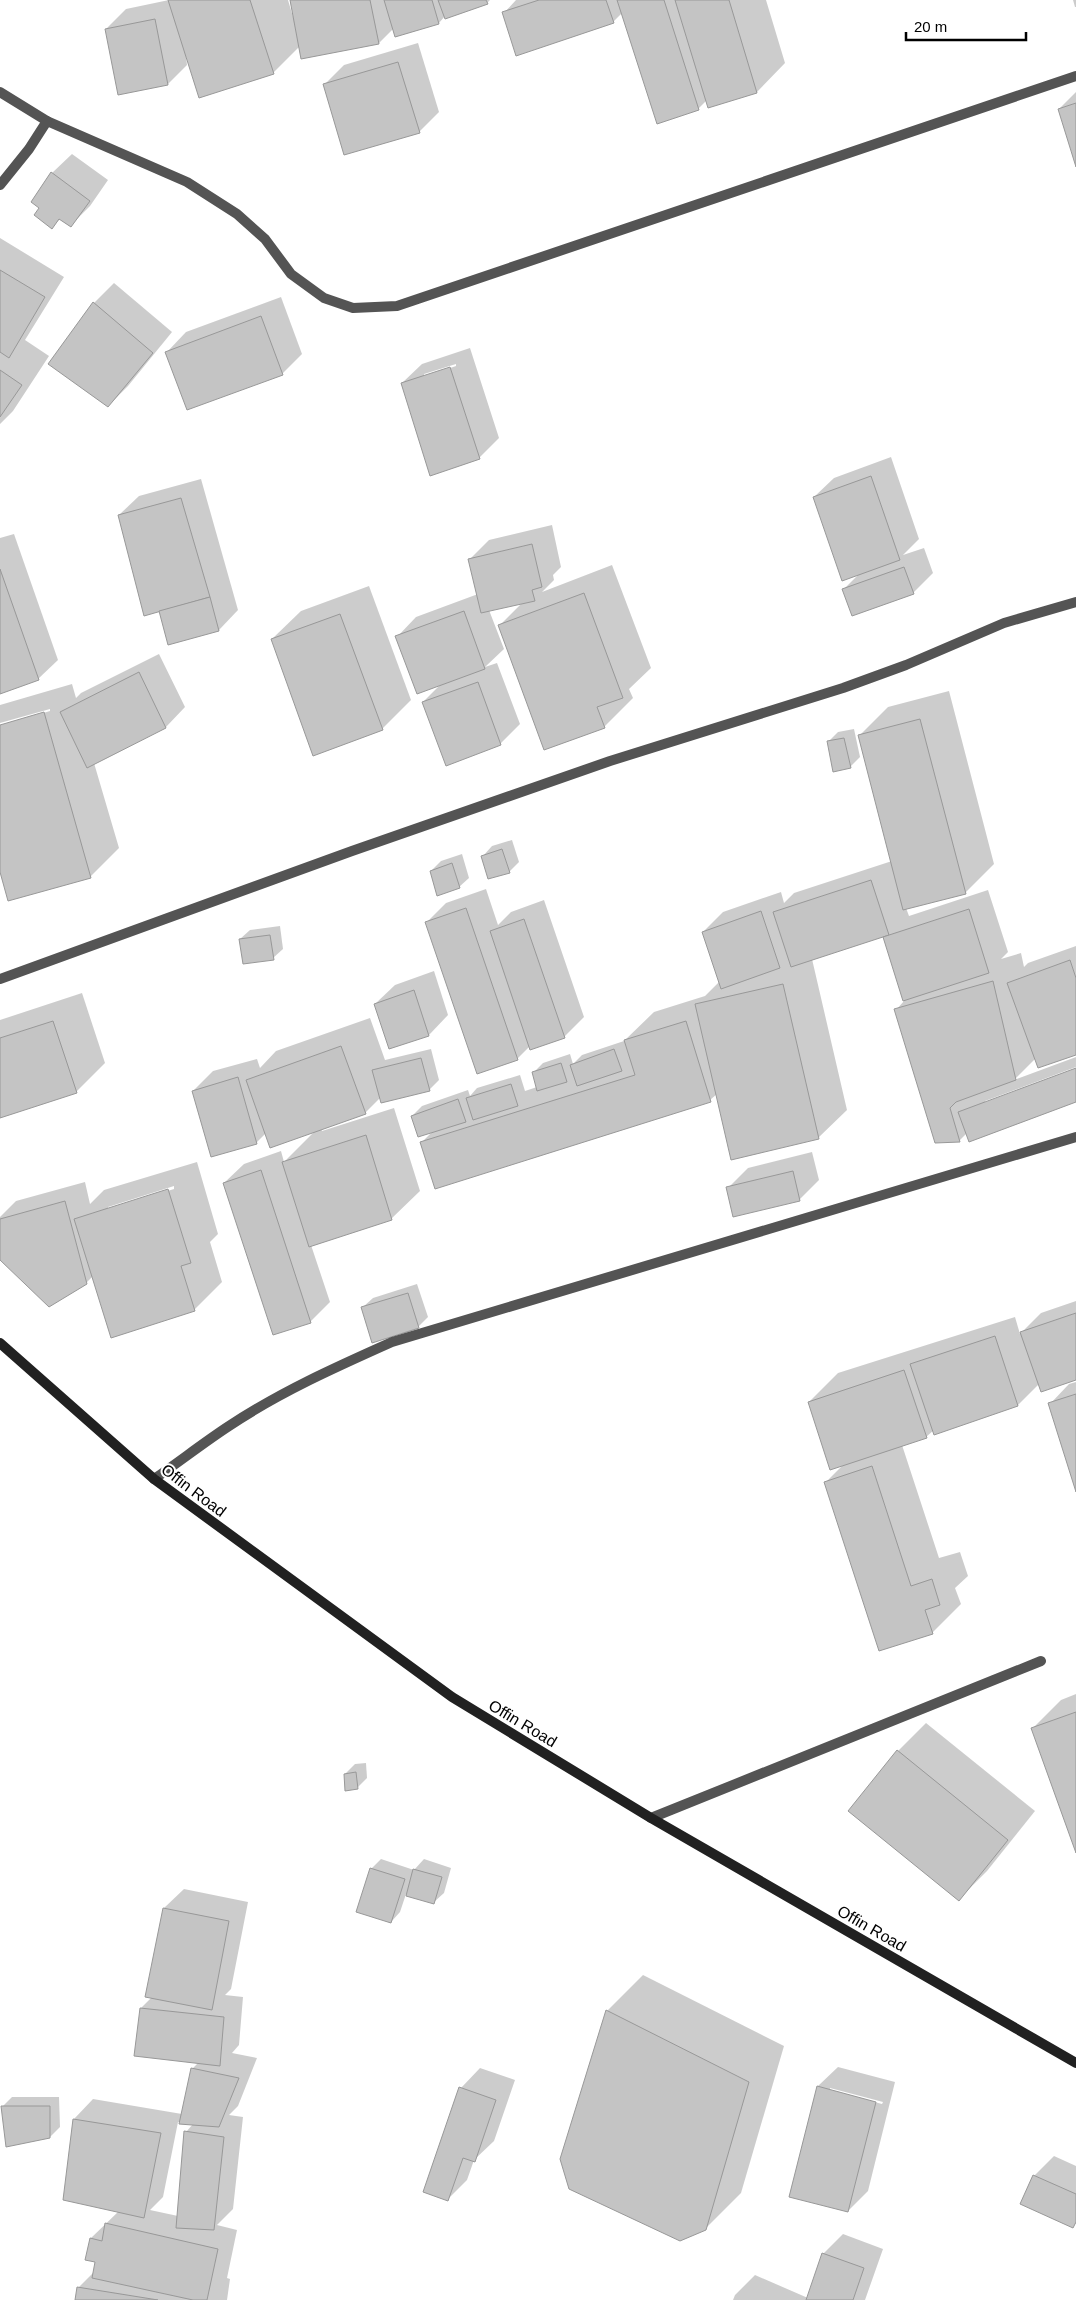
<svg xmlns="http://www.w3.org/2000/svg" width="1076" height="2300" font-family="Arial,sans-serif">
  <rect width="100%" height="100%" fill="#fff"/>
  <g fill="#0003" fill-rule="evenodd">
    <polygon points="169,0 288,0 293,17 292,0 490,0 487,3 445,16 439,23 396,36 394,28 379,43 300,46 273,73 186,56 187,65 168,84 106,29 126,9"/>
    <polygon points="516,0 766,0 785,63 757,92 709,107 707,100 699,108 658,122 623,12 613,22 504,13"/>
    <polygon points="1073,0 1076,0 1076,7 1075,7"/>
    <polygon points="418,43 439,112 419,132 324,85 344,65"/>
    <polygon points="1076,92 1076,163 1059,109"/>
    <polygon points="72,154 108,180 90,206 70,226 60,219 52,227 41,208 52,173"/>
    <polygon points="0,238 64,277 25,340 49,356 13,411 0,424"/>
    <polygon points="114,283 172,332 128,386 108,406 50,363 94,303"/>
    <polygon points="281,297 302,354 282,374 167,352 186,332"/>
    <path d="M 470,348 L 499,438 L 479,458 L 402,383 L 422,364 ZM 456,364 L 456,366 L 424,377 L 424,374 Z"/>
    <polygon points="891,457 919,539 903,555 924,548 933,573 913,593 844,589 860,573 814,497 834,478"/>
    <polygon points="201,479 238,610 219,630 160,610 119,515 139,496"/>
    <polygon points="552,525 561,567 553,575 554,580 542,592 612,565 651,668 629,689 633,698 604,727 499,626 523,602 489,610 504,649 485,667 497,663 520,724 500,744 423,702 441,684 397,637 416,617 478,594 470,559 489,540"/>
    <polygon points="14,534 58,660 38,679 0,693 0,538"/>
    <polygon points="369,586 411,700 382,729 272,639 301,611"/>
    <polygon points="159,654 185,707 166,727 94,763 119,848 90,877 0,867 0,726 50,711 50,709 0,723 0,705 72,684 76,698 81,693"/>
    <polygon points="949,691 994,864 965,893 906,908 909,916 988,890 1008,952 1001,959 1021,953 1024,967 1028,963 1076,946 1076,1053 1036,1058 1014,1080 1076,1057 1076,1067 985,1101 985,1104 1076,1070 1076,1100 967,1133 959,1141 896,1010 904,1001 883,935 812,959 847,1110 818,1138 717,1094 710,1100 421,1143 433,1131 412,1116 422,1106 468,1090 470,1096 477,1088 520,1075 525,1091 537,1087 533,1073 543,1063 570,1054 573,1064 582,1055 624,1041 654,1012 705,996 720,981 703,932 723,912 781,892 784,903 794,893 892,861 859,736 888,707"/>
    <polygon points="854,729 860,757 850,767 828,742 838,732"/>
    <polygon points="512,840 519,862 509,872 483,856 492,846"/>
    <polygon points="462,854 469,878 459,887 431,871 441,861"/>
    <polygon points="486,889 498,925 511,912 544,900 584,1017 564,1037 530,1046 517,1059 427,922 446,903"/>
    <polygon points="280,926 283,949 273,958 240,939 250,930"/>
    <polygon points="434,971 448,1015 429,1035 390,1047 375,1004 395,985"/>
    <polygon points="82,993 105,1063 76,1092 0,1117 0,1020"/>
    <polygon points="370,1018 385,1060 431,1049 439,1080 429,1090 381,1097 365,1113 321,1128 322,1131 394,1108 420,1191 391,1219 311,1245 330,1302 310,1322 224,1183 244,1164 281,1151 284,1162 315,1131 266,1133 256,1143 193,1091 213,1071 257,1059 260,1068 276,1051"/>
    <polygon points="812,1152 819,1180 799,1200 728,1188 748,1168"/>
    <path d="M 197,1162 L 218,1234 L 210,1242 L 222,1282 L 194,1310 L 93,1276 L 86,1283 L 0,1259 L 0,1217 L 16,1201 L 85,1182 L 90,1204 L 104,1190 ZM 174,1186 L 174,1189 L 108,1209 L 108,1207 Z"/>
    <polygon points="417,1284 428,1317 418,1327 363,1307 373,1298"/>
    <polygon points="1076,1301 1076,1379 1039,1384 1018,1405 935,1433 934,1430 926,1437 902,1445 939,1558 960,1552 968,1576 955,1588 961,1604 932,1633 826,1482 843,1465 809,1402 838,1373 1015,1317 1020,1334 1041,1313"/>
    <polygon points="1076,1382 1076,1488 1050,1404 1069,1384"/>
    <polygon points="1076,1694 1076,1849 1033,1728 1061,1700"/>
    <polygon points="926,1723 1035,1811 987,1871 959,1899 898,1751"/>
    <polygon points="366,1763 367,1778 357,1788 345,1774 355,1764"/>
    <polygon points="381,1859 414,1870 424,1859 451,1868 444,1893 434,1902 406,1894 400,1912 391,1922 371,1869"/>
    <path d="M 184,1889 L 248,1902 L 231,1989 L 225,1995 L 243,1997 L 239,2045 L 232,2053 L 257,2058 L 238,2106 L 229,2115 L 243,2117 L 233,2209 L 217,2225 L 237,2230 L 227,2278 L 230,2279 L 227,2300 L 76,2300 L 78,2288 L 95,2271 L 97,2261 L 86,2259 L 91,2238 L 119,2211 L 64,2199 L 74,2119 L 93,2099 L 182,2114 L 192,2069 L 199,2062 L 141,2008 L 152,1997 L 164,1908 ZM 178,2122 L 193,2124 L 186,2132 L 178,2216 L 150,2210 L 163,2197 Z"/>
    <polygon points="643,1975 784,2046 741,2193 705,2229 607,2011"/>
    <path d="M 838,2067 L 895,2082 L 868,2191 L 848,2211 L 791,2196 L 818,2086 ZM 830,2088 L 883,2102 L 882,2104 L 830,2090 Z"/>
    <polygon points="480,2068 515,2080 494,2141 474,2160 467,2180 448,2199 461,2088"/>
    <polygon points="12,2097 59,2097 60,2127 50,2137 2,2107"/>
    <polygon points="1054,2156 1076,2166 1076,2223 1073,2226 1034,2176"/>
    <polygon points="843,2234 883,2249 865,2300 733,2300 735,2295 755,2275 808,2298 823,2254"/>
  </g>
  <g fill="#c4c4c4" stroke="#989898">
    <polygon points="168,0 250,0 274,74 199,98"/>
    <polygon points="290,0 370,0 379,44 301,59"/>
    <polygon points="384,0 432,0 439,24 395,37"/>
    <polygon points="438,0 486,0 488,4 445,19"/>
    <polygon points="539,0 606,0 614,23 516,56 502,12"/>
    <polygon points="617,0 664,0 699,110 657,124"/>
    <polygon points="675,0 729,0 757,93 708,108"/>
    <polygon points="155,19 168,85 118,95 105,29"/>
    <polygon points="398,62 420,133 344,155 323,84"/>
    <polygon points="1076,103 1076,167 1058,109"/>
    <polygon points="51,172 90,201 71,227 59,219 52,229 34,215 39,208 31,202"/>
    <polygon points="0,270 45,297 9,358 0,352"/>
    <polygon points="93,302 153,353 108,407 48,364"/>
    <polygon points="261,316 283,375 187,410 165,352"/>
    <polygon points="450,367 480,459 430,476 401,383"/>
    <polygon points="0,370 22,385 0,417"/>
    <polygon points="871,476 900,560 842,581 813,497"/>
    <polygon points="181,498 210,597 144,616 118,515"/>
    <polygon points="532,544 542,587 532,590 535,601 481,613 468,559"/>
    <polygon points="904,567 914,594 852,616 842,589"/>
    <polygon points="0,569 39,680 0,694"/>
    <polygon points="584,593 623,698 597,707 605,728 544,750 498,625"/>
    <polygon points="210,597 219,631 168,645 159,611"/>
    <polygon points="464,611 485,669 417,694 395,636"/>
    <polygon points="340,614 383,730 313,756 271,639"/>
    <polygon points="139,672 166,728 87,768 60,712"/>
    <polygon points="478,682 501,745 446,766 422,702"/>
    <polygon points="44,712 91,878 8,901 0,872 0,725"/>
    <polygon points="920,719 966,894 903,910 858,735"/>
    <polygon points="844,738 851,768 833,772 827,741"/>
    <polygon points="502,849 510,873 488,879 481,856"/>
    <polygon points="452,863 460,888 437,896 430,871"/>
    <polygon points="871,880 889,935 791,967 773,912"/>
    <polygon points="466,908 518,1060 477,1074 425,922"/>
    <polygon points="969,909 989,973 903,1001 883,937"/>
    <polygon points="761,911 780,968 721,989 702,932"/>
    <polygon points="524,919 565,1038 530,1050 490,931"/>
    <polygon points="270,935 274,960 243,964 239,939"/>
    <polygon points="1070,960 1076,978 1076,1055 1038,1068 1007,983"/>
    <polygon points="993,981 1016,1080 956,1102 950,1108 960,1142 935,1143 894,1009"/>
    <polygon points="783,984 819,1139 731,1160 695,1004"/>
    <polygon points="414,990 429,1036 389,1049 374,1004"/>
    <polygon points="53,1021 77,1093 0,1118 0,1038"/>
    <polygon points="686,1021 711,1102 435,1189 420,1142 635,1075 624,1040"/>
    <polygon points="341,1046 366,1114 270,1148 246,1080"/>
    <polygon points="614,1049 622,1071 577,1086 570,1065"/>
    <polygon points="421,1058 430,1091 381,1103 372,1070"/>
    <polygon points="561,1063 567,1082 537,1091 532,1072"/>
    <polygon points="1076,1068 1076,1102 969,1142 958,1112"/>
    <polygon points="238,1077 257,1144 211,1157 192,1091"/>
    <polygon points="511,1084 518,1106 473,1120 466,1098"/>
    <polygon points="458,1099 466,1122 418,1137 411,1116"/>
    <polygon points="366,1135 392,1220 309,1247 282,1162"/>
    <polygon points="261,1170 311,1323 273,1335 223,1183"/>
    <polygon points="793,1171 800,1201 733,1217 726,1187"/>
    <polygon points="168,1189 191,1263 181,1266 195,1311 111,1338 74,1219"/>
    <polygon points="65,1201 87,1284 49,1307 0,1260 0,1219"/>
    <polygon points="408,1293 419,1328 372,1343 361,1307"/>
    <polygon points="1076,1313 1076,1380 1041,1392 1020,1332"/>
    <polygon points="995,1336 1018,1406 934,1435 910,1364"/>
    <polygon points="904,1370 927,1438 830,1470 808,1402"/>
    <polygon points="1076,1394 1076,1492 1048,1403"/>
    <polygon points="872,1466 911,1586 932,1579 940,1605 925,1610 933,1634 879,1651 824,1482"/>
    <polygon points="1076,1712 1076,1853 1031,1728"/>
    <polygon points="897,1750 1008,1840 959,1901 848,1811"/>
    <polygon points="356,1772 358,1789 345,1791 344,1774"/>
    <polygon points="370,1868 405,1879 391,1923 356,1912"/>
    <polygon points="413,1869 442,1877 434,1904 406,1896"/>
    <polygon points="163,1908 229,1921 212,2010 145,1997"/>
    <polygon points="140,2008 224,2017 220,2066 134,2056"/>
    <polygon points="606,2010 749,2082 706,2230 680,2241 569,2189 560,2159"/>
    <polygon points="191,2068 239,2078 219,2127 179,2124"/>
    <polygon points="817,2086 876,2102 848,2212 789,2197"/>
    <polygon points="459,2087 496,2100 475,2162 463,2158 448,2201 423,2192"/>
    <polygon points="1,2106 50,2106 50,2138 6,2147"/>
    <polygon points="73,2119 161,2133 144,2218 63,2200"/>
    <polygon points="184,2131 224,2137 214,2230 176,2228"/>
    <polygon points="1033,2175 1076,2194 1076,2222 1073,2228 1020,2204"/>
    <polygon points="105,2223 218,2249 207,2300 193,2300 92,2278 95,2262 85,2260 90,2238 102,2241"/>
    <polygon points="822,2253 864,2268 853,2300 806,2300"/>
    <polygon points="77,2287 158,2300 75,2300"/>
  </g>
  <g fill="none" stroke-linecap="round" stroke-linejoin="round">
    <g stroke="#545454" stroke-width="10">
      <polyline points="0,92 47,121 187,182 237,214 265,239 291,274 324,298 353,308 397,306 1076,76"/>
      <polyline points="0,185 29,149 47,121"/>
      <polyline points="0,979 352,851 610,761 843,688 906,665 1004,623 1076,602"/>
      <path d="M 154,1479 C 179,1462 203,1443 229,1426 C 280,1392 336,1367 392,1342 L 1076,1137"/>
      <polyline points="651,1818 1041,1661"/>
    </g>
    <polyline stroke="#212121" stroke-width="10" points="0,1343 154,1479 452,1697 651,1818 1076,2063"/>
  </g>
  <g text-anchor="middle" stroke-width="4" stroke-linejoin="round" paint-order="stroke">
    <g font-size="16" fill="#000" stroke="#fff">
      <text transform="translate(194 1490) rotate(37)" y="6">Offin Road</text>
      <text transform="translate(523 1723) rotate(31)" y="6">Offin Road</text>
      <text transform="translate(872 1928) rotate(30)" y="6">Offin Road</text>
    </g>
  </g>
  <path d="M906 32v8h120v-8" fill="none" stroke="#000000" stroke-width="2.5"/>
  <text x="914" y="32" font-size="15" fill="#000000" stroke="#ffffff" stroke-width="4" paint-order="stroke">20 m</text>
</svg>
